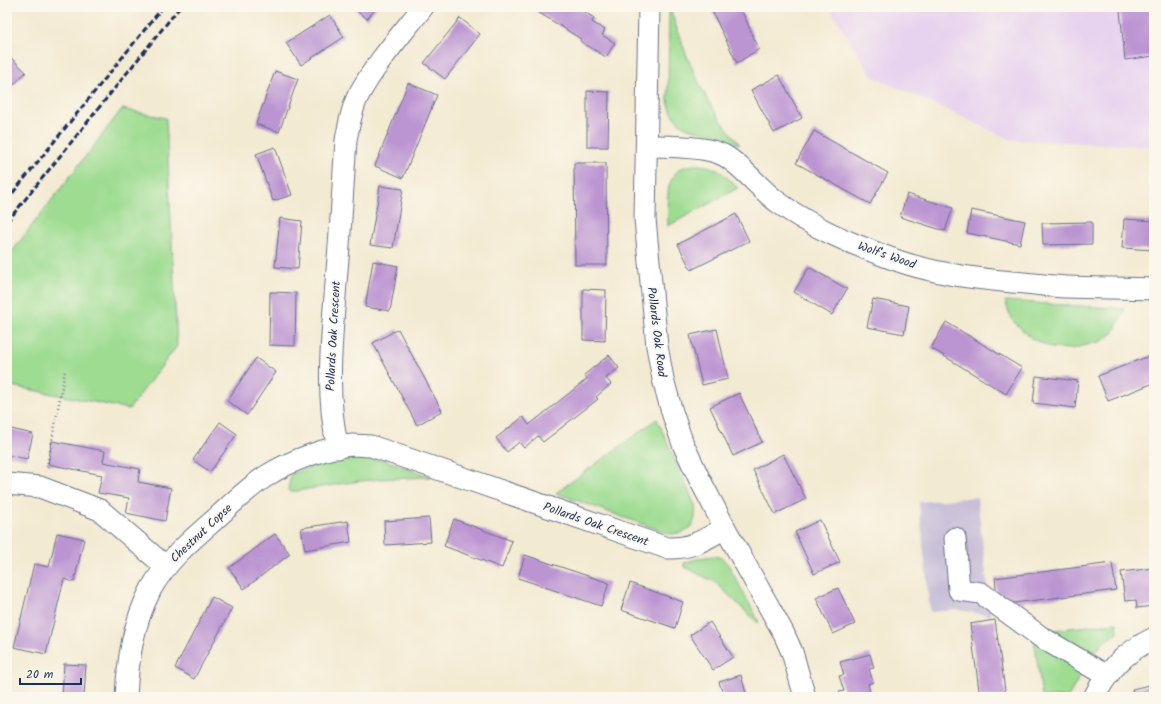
<svg xmlns="http://www.w3.org/2000/svg" width="1161" height="704" font-family="Kalam,sans-serif">
  <rect width="100%" height="100%" fill="#fbf7ec"/>
  <filter id="ink" filterUnits="userSpaceOnUse"><feTurbulence type="fractalNoise" baseFrequency=".025" numOctaves="2"/><feDisplacementMap in="SourceGraphic" scale="8" xChannelSelector="R" yChannelSelector="G"/><feConvolveMatrix kernelMatrix="1 2 1 2 8 2 1 2 1" color-interpolation-filters="sRGB"/></filter>
  <filter id="wash" filterUnits="userSpaceOnUse"><feTurbulence type="fractalNoise" baseFrequency=".012" numOctaves="4" result="noise"/><feDisplacementMap in="SourceGraphic" scale="16" xChannelSelector="R" yChannelSelector="G"/><feGaussianBlur stdDeviation="0.9" result="paint"/><feColorMatrix in="noise" values="0 0 0 0 0 0 0 0 0 0 0 0 0 0 0 0 0 1.4 0 .05"/><feComposite in="paint" operator="in"/></filter>
  <g filter="url(#wash)">
    <rect width="100%" height="100%" fill="#f3ead2"/>
    <polygon fill="#e7d2ef" points="829,7 1154,7 1154,146 1012,140 872,76"/>
    <polygon fill="#c8bfd8" points="977,497 991,616 958,610 930,612 919,502"/>
    <g fill="#9ddc91" stroke="#5c8678">
      <path d="M 669,7 L 670,7 C 679,38 691,69 706,97 C 715,114 728,129 740,145 C 732,142 725,138 717,135 C 691,128 676,132 668,101 Z"/>
      <polygon points="122,109 166,118 177,346 129,409 7,385 7,258"/>
      <path d="M 694,165 C 715,164 724,174 738,188 L 668,226 C 668,208 663,178 682,168 C 685,166 690,166 694,165 Z"/>
      <polygon points="1005,301 1125,309 1113,333 1102,341 1071,349 1052,348 1031,338 1012,320"/>
      <path d="M 657,419 L 695,505 C 697,525 691,533 670,534 L 556,493 Z"/>
      <polygon points="349,457 385,460 431,477 381,479 352,482 290,492 288,490 291,474 335,459"/>
      <polygon points="713,556 722,558 729,566 759,622 758,623 715,582 684,567 684,563 700,558"/>
      <polygon points="1117,623 1118,632 1104,642 1091,657 1068,697 1042,697 1034,638 1043,631"/>
    </g>
    <g id="blocks">
      <g fill="#bb94d2">
        <polygon points="352,7 377,7 367,19"/>
        <polygon points="530,7 577,7 594,18 592,22 605,30 602,35 615,43 606,57 580,41 581,39"/>
        <polygon points="715,7 740,7 759,49 737,63 711,9"/>
        <polygon points="1138,7 1154,7 1154,56 1125,60 1120,10"/>
        <polygon points="330,15 344,37 301,65 286,43"/>
        <polygon points="460,18 480,34 445,79 424,63"/>
        <polygon points="7,54 26,72 7,92"/>
        <polygon points="275,71 298,79 279,132 256,124"/>
        <polygon points="779,75 802,118 774,133 751,90"/>
        <polygon points="408,83 437,95 403,178 375,166"/>
        <polygon points="587,91 609,92 608,147 587,147"/>
        <polygon points="814,131 888,173 870,204 796,163"/>
        <polygon points="275,147 292,195 273,201 256,154"/>
        <polygon points="574,163 606,163 607,265 575,265"/>
        <polygon points="380,186 403,189 393,248 370,245"/>
        <polygon points="907,194 953,208 945,231 900,217"/>
        <polygon points="971,210 1025,221 1020,244 967,233"/>
        <polygon points="736,214 749,241 691,270 678,244"/>
        <polygon points="280,218 302,221 298,269 275,267"/>
        <polygon points="1124,219 1154,221 1154,250 1122,248"/>
        <polygon points="1092,222 1092,244 1043,245 1042,223"/>
        <polygon points="373,261 398,266 390,311 365,307"/>
        <polygon points="809,267 847,289 832,315 794,292"/>
        <polygon points="583,289 606,290 605,341 583,340"/>
        <polygon points="270,292 296,293 295,346 269,345"/>
        <polygon points="873,299 909,306 904,334 867,327"/>
        <polygon points="946,322 1022,368 1006,394 931,348"/>
        <polygon points="398,329 442,411 417,425 373,343"/>
        <polygon points="717,329 728,379 702,385 690,335"/>
        <polygon points="1154,354 1154,383 1108,401 1098,376"/>
        <polygon points="609,355 619,368 606,378 611,384 596,397 598,399 543,442 538,436 524,448 519,442 507,452 496,438 523,417 529,425 587,379 584,375"/>
        <polygon points="256,358 276,372 247,415 227,401"/>
        <polygon points="1036,376 1078,381 1075,408 1033,403"/>
        <polygon points="739,393 762,442 733,456 710,407"/>
        <polygon points="220,422 237,434 210,472 193,460"/>
        <polygon points="7,428 33,434 27,459 7,455"/>
        <polygon points="52,441 105,451 103,462 140,469 138,482 171,488 165,521 126,513 129,498 98,493 102,475 48,464"/>
        <polygon points="783,454 806,499 775,514 753,470"/>
        <polygon points="429,518 431,542 385,545 384,521"/>
        <polygon points="454,519 512,541 502,568 444,546"/>
        <polygon points="820,520 840,562 814,574 795,532"/>
        <polygon points="348,521 351,542 305,550 301,528"/>
        <polygon points="57,533 84,539 74,582 64,579 46,654 14,647 34,564 49,567"/>
        <polygon points="275,534 290,554 244,589 229,568"/>
        <polygon points="525,555 609,583 601,606 518,578"/>
        <polygon points="1112,563 1116,590 998,605 995,578"/>
        <polygon points="1154,568 1154,595 1152,596 1153,606 1137,608 1136,600 1125,601 1121,572"/>
        <polygon points="630,583 683,602 675,628 621,610"/>
        <polygon points="838,588 855,624 833,634 816,598"/>
        <polygon points="212,597 232,608 194,679 175,668"/>
        <polygon points="995,620 1006,697 980,697 970,624"/>
        <polygon points="710,622 733,657 713,670 690,635"/>
        <polygon points="870,654 874,668 869,669 873,682 868,684 871,697 840,697 839,692 844,691 839,676 844,675 840,662"/>
        <polygon points="64,664 86,665 84,697 62,697"/>
        <polygon points="741,675 747,697 724,697 719,682"/>
        <polygon points="1154,684 1154,697 1134,697 1132,689"/>
      </g>
    </g>
  </g>
  <g filter="url(#ink)">
    <use href="#blocks" fill-opacity="0" stroke="#677087" stroke-width="1"/>
    <g fill="none" stroke-linecap="round" stroke-linejoin="round">
      <defs>
        <g id="minor">
          <polyline points="649,7 645,219 657,346 663,379 672,412 683,444 699,478 725,528 783,632 792,652 805,697"/>
          <path d="M 647,146 C 667,146 708,146 725,156 C 744,167 760,190 779,203 C 813,228 852,244 890,258 C 929,273 971,278 1012,282 C 1030,283 1048,286 1066,287 C 1095,288 1125,288 1154,289"/>
          <path d="M 338,448 C 324,389 333,329 337,270 C 341,227 343,183 346,140 C 349,125 351,110 358,96 C 375,64 401,35 423,7"/>
          <polyline points="7,484 40,487 100,510 165,566"/>
          <polyline points="955,538 959,590 981,593 1041,637 1107,676"/>
          <path d="M 126,697 C 128,658 133,624 151,589 C 166,562 189,542 212,522 C 230,506 247,488 268,475 C 290,461 326,447 353,445 C 359,445 365,446 371,446 L 667,548 C 691,549 704,540 725,528"/>
          <path d="M 1094,697 C 1109,669 1125,652 1154,638"/>
        </g>
      </defs>
      <use href="#minor" stroke="#677087" stroke-width="23"/>
      <polyline stroke="#677087" stroke-width="2.5" stroke-dasharray="1 3" stroke-linecap="butt" points="47,467 65,371"/>
      <use href="#minor" stroke="#fff" stroke-width="21"/>
      <g stroke="#1b2f5e" stroke-width="3" stroke-dasharray="6 3" stroke-linecap="butt">
        <polyline points="7,200 163,7"/>
        <polyline points="7,222 180,7"/>
      </g>
    </g>
  </g>
  <g text-anchor="middle" stroke-width="3.5" stroke-linejoin="round" paint-order="stroke">
    <g font-size="12" fill="#1b2f5e" stroke="#fbf7ec">
      <text transform="translate(887 255) rotate(19)" y="4">Wolf's Wood</text>
      <text transform="translate(657 332) rotate(83)" y="4">Pollards Oak Road</text>
      <text transform="translate(333 336) rotate(-87)" y="4">Pollards Oak Crescent</text>
      <text transform="translate(596 524) rotate(19)" y="4">Pollards Oak Crescent</text>
      <text transform="translate(201 533) rotate(-43)" y="4">Chestnut Copse</text>
    </g>
  </g>
  <rect width="1161" height="704" fill="none" stroke="#fbf7ec" stroke-width="24"/>
  <path d="M20 678v6h61v-6" fill="none" stroke="#1b2f5e" stroke-width="2"/>
  <text x="26" y="678" font-size="12" fill="#1b2f5e" stroke="#fbf7ec" stroke-width="3" paint-order="stroke">20 m</text>
</svg>
